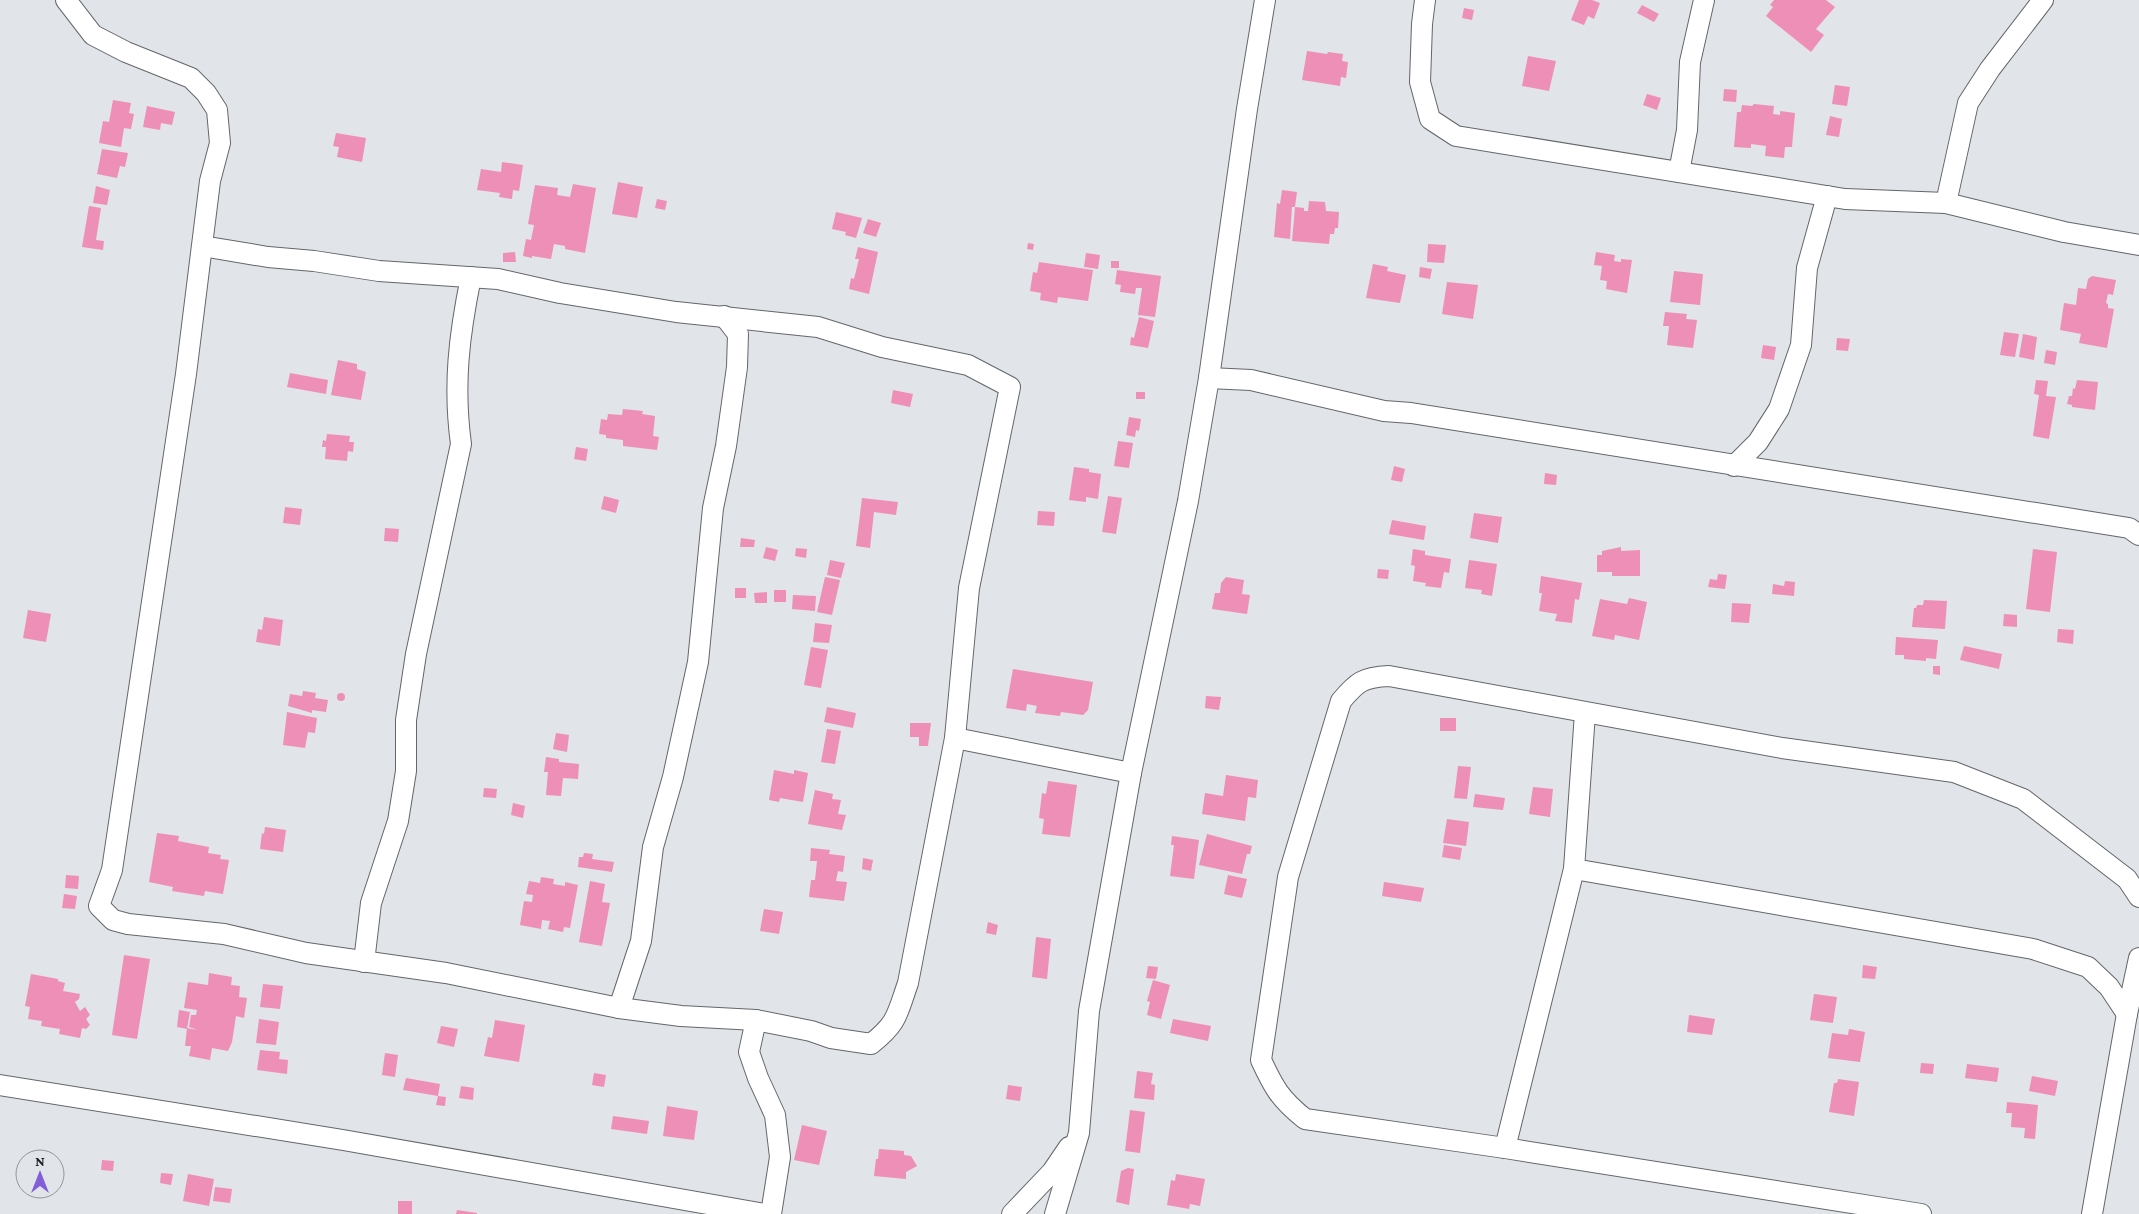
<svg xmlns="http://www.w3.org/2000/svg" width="2139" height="1214" font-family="'Crimson Pro',serif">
  <rect width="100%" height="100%" fill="#e1e4e8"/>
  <g fill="#ee8fb8">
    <polygon points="1579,0 1592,0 1600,3 1594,19 1588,16 1584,25 1571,20"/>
    <polygon points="1774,0 1826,0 1835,7 1816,29 1824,35 1811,52 1766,16 1773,7 1770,5"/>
    <polygon points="1642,5 1659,14 1654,22 1637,13"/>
    <polygon points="1464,8 1474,10 1472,20 1462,18"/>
    <polygon points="1307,51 1327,54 1328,52 1343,54 1342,61 1348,62 1346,78 1341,77 1340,86 1302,80"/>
    <polygon points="1528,56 1556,61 1549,91 1522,86"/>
    <polygon points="1835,85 1850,87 1847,106 1832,104"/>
    <polygon points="1724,89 1737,90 1736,102 1723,101"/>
    <polygon points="1647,94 1661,98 1657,110 1643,105"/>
    <polygon points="113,100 131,103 129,113 134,114 131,129 124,128 121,147 99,143 103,121 109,122"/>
    <polygon points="1754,104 1774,106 1773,114 1780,115 1780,111 1795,113 1792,147 1785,147 1784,158 1765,156 1766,146 1751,144 1751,148 1734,147 1737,112 1741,112 1742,105 1752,106"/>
    <polygon points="147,106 175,112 172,125 161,123 160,130 143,127"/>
    <polygon points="1830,116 1842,119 1839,137 1826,135"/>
    <polygon points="336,133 366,138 362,162 337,157 339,147 333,146"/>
    <polygon points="102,149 128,153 125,167 120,166 117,178 97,174"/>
    <polygon points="502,162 523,165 519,191 513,190 512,199 499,197 500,193 477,190 481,169 501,172"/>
    <polygon points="618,182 643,187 637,218 612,214"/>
    <polygon points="573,184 596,188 585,253 565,249 565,246 554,244 551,259 532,256 532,258 523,256 526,239 531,240 534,225 528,224 535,185 558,188 557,195 570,197"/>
    <polygon points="96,186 110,190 107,205 93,203"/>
    <polygon points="1282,190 1297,192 1295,207 1304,208 1304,211 1308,211 1309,201 1325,202 1326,211 1339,212 1338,228 1335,228 1334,234 1330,234 1329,244 1292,241 1295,207 1292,207 1290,239 1274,237 1277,203 1280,204"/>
    <polygon points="657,199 667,201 665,210 655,208"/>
    <polygon points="89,206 101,208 96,240 104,241 103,250 82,247"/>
    <polygon points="836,212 862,218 856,238 845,235 846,232 832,229"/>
    <polygon points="868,219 881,223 876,237 863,233"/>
    <polygon points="1028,243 1034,244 1033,250 1027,249"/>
    <polygon points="1428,244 1446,245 1444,263 1427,262"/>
    <polygon points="858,247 878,252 869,294 849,289 851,278 854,279 859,259 855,259"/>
    <polygon points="515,252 516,262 503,262 503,253"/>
    <polygon points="1596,252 1615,255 1614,261 1621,262 1621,259 1632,260 1627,293 1606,289 1607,281 1600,280 1602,266 1594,265"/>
    <polygon points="1086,253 1100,255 1098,269 1084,267"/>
    <rect x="1111" y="261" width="8" height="7"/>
    <polygon points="1039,262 1093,270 1088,301 1058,297 1057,303 1040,300 1041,293 1030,291 1033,272 1037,273"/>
    <polygon points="1373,264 1388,267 1387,271 1406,275 1400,303 1366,298"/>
    <polygon points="1420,267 1432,269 1430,279 1419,277"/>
    <polygon points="1117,270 1161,276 1155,317 1138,315 1142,288 1136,288 1135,294 1120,292 1121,285 1115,284"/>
    <polygon points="1674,271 1703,274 1700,305 1670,302"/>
    <polygon points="2092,276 2116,280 2113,295 2108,294 2106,303 2108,304 2108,308 2114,309 2107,348 2079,343 2081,334 2060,330 2064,303 2076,305 2078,288 2086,289 2088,279"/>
    <polygon points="1447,282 1478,285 1473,319 1442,314"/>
    <polygon points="1665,312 1687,314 1686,319 1697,320 1693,348 1667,345 1669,326 1663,326"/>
    <polygon points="1139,317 1154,321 1148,348 1130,345 1131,337 1134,338"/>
    <polygon points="2004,332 2019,334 2015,357 2000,355"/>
    <polygon points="2023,334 2037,337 2034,360 2019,357"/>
    <polygon points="1837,338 1850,339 1848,351 1836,350"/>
    <polygon points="1763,345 1776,347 1774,360 1761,358"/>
    <polygon points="2046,350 2057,352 2055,365 2044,363"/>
    <polygon points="338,360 357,364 357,369 366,372 361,400 331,395"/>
    <polygon points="290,373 328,380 326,394 287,387"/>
    <polygon points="2036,380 2048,381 2046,396 2056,397 2049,439 2033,436 2039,395 2034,394"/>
    <polygon points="2077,380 2098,382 2095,410 2072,407 2072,405 2067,404 2069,396 2072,396 2073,388 2075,389"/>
    <polygon points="893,390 913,394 910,407 891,403"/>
    <rect x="1136" y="392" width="9" height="7"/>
    <polygon points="623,409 643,411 642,414 655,416 653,436 659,437 657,450 623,446 623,440 606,438 606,435 599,434 601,419 607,420 608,414 622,415"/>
    <polygon points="1129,417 1141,419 1139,431 1136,430 1135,437 1126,435"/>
    <polygon points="327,434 350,436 349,442 354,442 353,452 348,451 347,461 325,459 326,447 322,447 323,440 326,441"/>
    <polygon points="1118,441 1133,443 1129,468 1114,466"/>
    <polygon points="576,447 588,449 586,461 574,459"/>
    <polygon points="1394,466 1405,469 1402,482 1391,480"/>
    <polygon points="1074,467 1089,469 1089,472 1101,474 1098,499 1086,497 1086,502 1069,500"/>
    <polygon points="1545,473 1557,475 1556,485 1544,484"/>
    <polygon points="604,496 619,500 616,513 601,509"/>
    <polygon points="1108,496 1122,498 1116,534 1102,532"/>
    <polygon points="862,498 898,502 896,515 874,512 870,548 856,546"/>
    <polygon points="285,507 302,509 300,525 283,523"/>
    <polygon points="1038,511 1055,512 1054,526 1037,525"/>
    <polygon points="1474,513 1502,517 1498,543 1470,538"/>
    <polygon points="1392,520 1426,526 1424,540 1389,534"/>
    <polygon points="385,528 399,529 398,542 384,541"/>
    <polygon points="741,538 755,540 754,547 740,547"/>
    <polygon points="766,547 778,550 775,561 763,558"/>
    <polygon points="1621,547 1621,551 1640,550 1640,576 1612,576 1612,572 1597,572 1597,555 1602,555 1602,551"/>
    <polygon points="796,548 807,549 806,558 795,556"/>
    <polygon points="1413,549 1425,551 1425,555 1451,559 1449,573 1444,572 1441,588 1425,586 1426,583 1413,581 1415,566 1411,565"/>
    <polygon points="2033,549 2057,552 2050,612 2026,609"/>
    <polygon points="830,560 845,563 841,578 827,575"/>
    <polygon points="1469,560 1497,564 1492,596 1481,594 1482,590 1465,588"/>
    <polygon points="1378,569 1389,570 1388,579 1377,578"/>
    <polygon points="1718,574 1727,575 1725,589 1708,587 1710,579 1717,580"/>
    <polygon points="1541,576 1582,583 1579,600 1575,599 1572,623 1555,621 1557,614 1539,611 1542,593 1539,593"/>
    <polygon points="825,577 840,580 832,615 817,612"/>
    <polygon points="1226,577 1244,580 1242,594 1250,595 1247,614 1212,609 1215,593 1220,593 1221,583"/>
    <polygon points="1785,581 1795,582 1794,596 1772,594 1773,584 1784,586"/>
    <rect x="735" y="588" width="11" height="10"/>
    <rect x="774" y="590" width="12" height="12"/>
    <polygon points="767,592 767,603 755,603 754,593"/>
    <polygon points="793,595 816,596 815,611 792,609"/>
    <polygon points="1629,598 1647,602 1639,640 1615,635 1614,640 1592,636 1600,599 1627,604"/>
    <polygon points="1924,600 1947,601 1945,629 1912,627 1914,608 1916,608 1917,605 1923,605"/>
    <polygon points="1732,603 1751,604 1749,623 1731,622"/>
    <polygon points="28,610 51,614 46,642 23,638"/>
    <polygon points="2004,614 2017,615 2017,627 2003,626"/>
    <polygon points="264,617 283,620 280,646 256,642 258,629 262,630"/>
    <polygon points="815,623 832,625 829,643 813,642"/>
    <polygon points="2058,629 2074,630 2073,644 2057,642"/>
    <polygon points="1896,637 1938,640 1936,659 1926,658 1926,661 1904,659 1904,655 1895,655"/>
    <polygon points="1964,646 2002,654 1999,669 1960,660"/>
    <polygon points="811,647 828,650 821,688 804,685"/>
    <polygon points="1933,666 1940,666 1940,675 1933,674"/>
    <polygon points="1013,669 1093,682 1088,710 1083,715 1061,712 1060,716 1035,713 1037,706 1027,704 1026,711 1006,708"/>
    <polygon points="303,691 316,693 315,698 328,700 326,712 312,710 312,713 288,706 290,694 302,696"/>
    <circle cx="341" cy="697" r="4"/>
    <polygon points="1206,696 1221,697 1219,710 1205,708"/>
    <polygon points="827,707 856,713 853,728 824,722"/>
    <polygon points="287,712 317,718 315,733 308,732 305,748 283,745"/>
    <rect x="1440" y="718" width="16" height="13"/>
    <polygon points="910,723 931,723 928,746 919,746 919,737 910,737"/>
    <polygon points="827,729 841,731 835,764 821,762"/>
    <polygon points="556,733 569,735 567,752 553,749"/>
    <polygon points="546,757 559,759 559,762 579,764 578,779 563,778 561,796 546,795 548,772 544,772"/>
    <polygon points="1458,766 1471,767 1467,799 1454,798"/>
    <polygon points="774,770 794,774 794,770 808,773 803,802 780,798 779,802 769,800"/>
    <polygon points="1226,775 1258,780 1256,798 1248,797 1245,821 1202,814 1205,793 1223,796"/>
    <polygon points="1048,781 1077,785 1070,837 1042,834 1044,819 1039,818 1042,793 1046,794"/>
    <polygon points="1533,787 1553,789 1550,817 1529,814"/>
    <polygon points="484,788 497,789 496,798 483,797"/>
    <polygon points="815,790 833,794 832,799 841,800 838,814 846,815 842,830 808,824"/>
    <polygon points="1475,794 1505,798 1503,810 1473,807"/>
    <polygon points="513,803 525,806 523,818 511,815"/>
    <polygon points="1447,819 1469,822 1466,846 1443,843"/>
    <polygon points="265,827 286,830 283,852 260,849 262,833 264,834"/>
    <polygon points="157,833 179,836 178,841 209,847 208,853 221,855 220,859 229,860 223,894 205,891 204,896 172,891 173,887 149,882"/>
    <polygon points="1207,834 1252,846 1250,854 1247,854 1242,874 1199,865"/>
    <polygon points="1172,836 1199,840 1194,879 1170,876 1174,845 1171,845"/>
    <polygon points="1444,845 1462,848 1460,860 1442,857"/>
    <polygon points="811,848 830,850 829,854 845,856 843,872 838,871 836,881 847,882 844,901 809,897 811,880 815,880 817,861 810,861"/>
    <polygon points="584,853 593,854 592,859 614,862 612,872 578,867 579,857 583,857"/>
    <polygon points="863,858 873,860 871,871 862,869"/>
    <polygon points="66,875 79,876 78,889 65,888"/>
    <polygon points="1228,875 1247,879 1242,898 1224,894"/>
    <polygon points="541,877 554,879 553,884 565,886 565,882 578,885 570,928 564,927 563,932 548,929 550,921 542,920 541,929 520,925 524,901 532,902 533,895 526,894 529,881 540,883"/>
    <polygon points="590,881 605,884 602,902 610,903 602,946 579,942"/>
    <polygon points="1384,882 1424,888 1421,902 1382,896"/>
    <polygon points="64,894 77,896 75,909 62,908"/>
    <polygon points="764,909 783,912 779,934 760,931"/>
    <polygon points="988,922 998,925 996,935 986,933"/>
    <polygon points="1036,937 1051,939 1047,979 1032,977"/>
    <polygon points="124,955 150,959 137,1039 112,1035"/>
    <polygon points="1863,965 1877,967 1875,979 1862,978"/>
    <polygon points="1148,966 1158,967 1156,979 1146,978"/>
    <polygon points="209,973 232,977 231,985 240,986 239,997 247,998 244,1018 236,1016 232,1042 228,1051 212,1048 210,1060 189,1056 191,1046 185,1046 187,1028 198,1030 189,1027 191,1015 196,1015 197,1010 184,1008 188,982 208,985"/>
    <polygon points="31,974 58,979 58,981 65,983 63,991 80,994 79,999 75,1002 80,1011 85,1007 90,1015 86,1019 90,1025 86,1029 82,1028 80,1038 59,1034 60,1029 41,1026 42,1021 28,1019 30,1007 25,1006"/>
    <polygon points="1153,980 1170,985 1161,1019 1147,1015 1150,1002 1147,1001"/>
    <polygon points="263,984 283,986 280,1009 260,1007"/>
    <polygon points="1814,994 1837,997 1833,1023 1810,1020"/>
    <polygon points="179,1010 190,1012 187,1029 177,1027"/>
    <polygon points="1689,1015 1715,1019 1712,1035 1687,1032"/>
    <polygon points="259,1019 279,1022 276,1045 256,1043"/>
    <polygon points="1173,1019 1211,1026 1208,1041 1170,1033"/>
    <polygon points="495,1020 525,1025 519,1062 484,1056 488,1037 492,1038"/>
    <polygon points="441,1026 458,1029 454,1047 437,1043"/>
    <polygon points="1849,1029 1865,1032 1860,1062 1828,1058 1832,1033 1848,1035"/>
    <polygon points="260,1050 280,1052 279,1059 288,1060 287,1074 257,1070"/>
    <polygon points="385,1053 398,1055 395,1077 382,1075"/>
    <polygon points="1921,1063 1934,1064 1933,1074 1920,1073"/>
    <polygon points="1967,1064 1999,1068 1997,1082 1965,1078"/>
    <polygon points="1137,1071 1153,1073 1151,1084 1155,1085 1154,1100 1134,1098"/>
    <polygon points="594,1073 606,1075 604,1087 592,1085"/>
    <polygon points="2032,1076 2058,1081 2055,1096 2029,1091"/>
    <polygon points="406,1078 440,1084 438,1096 403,1090"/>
    <polygon points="1838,1079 1859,1082 1854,1116 1829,1112 1834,1083 1837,1083"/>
    <polygon points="1008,1085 1022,1087 1020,1101 1006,1099"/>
    <polygon points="461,1086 474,1088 473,1100 459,1098"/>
    <polygon points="438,1096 446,1097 445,1106 436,1105"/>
    <polygon points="2007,1102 2038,1105 2035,1139 2024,1138 2025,1128 2011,1127 2012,1113 2006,1113"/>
    <polygon points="667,1106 698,1111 694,1140 663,1136"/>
    <polygon points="1130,1110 1145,1112 1140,1153 1125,1151"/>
    <polygon points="613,1116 649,1121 647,1134 611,1129"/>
    <polygon points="802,1125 827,1131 819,1165 794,1160"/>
    <polygon points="879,1149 904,1151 904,1155 911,1156 917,1166 906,1172 906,1179 874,1176 876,1159 878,1159"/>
    <polygon points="102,1160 114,1161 113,1171 101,1170"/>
    <polygon points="1128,1168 1134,1169 1129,1205 1116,1202 1121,1171"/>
    <polygon points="161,1173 173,1174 171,1185 160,1183"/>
    <polygon points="188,1174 214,1179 209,1206 183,1201"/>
    <polygon points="1176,1174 1205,1179 1200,1206 1190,1204 1189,1209 1167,1205 1171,1180 1175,1181"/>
    <polygon points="215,1187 232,1189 230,1203 213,1201"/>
    <rect x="398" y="1201" width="14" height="13"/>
    <polygon points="457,1210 477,1213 477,1214 456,1214"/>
  </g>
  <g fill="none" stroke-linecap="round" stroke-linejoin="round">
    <defs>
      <g id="minor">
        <path d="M 66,0 L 93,35 L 126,52 L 191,78 L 206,93 L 217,110 L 220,143 L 210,181 L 186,374 L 112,870 L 99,906 L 113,920 L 128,924 L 224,934 L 306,953 L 446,973 L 619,1008 L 681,1016 L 756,1020 L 811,1031 L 831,1038 L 871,1044 C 898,1023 897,1014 908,983 L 955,738 L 969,588 L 1010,387 L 968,365 L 882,347 L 818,327 L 676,312 L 560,293 L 498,279 L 379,271 L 314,261 L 268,257 L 202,246"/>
        <polyline points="1425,0 1422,24 1420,82 1430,119 1456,136 1845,199 1946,203 2064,232 2139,245"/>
        <polyline points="1679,172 1687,130 1690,62 1704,0"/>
        <polyline points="1946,203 1968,103 1990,69 2043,0"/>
        <polyline points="1209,378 1251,380 1384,411 1411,413 2129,528 2139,535"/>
        <polyline points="1734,466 1758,442 1779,409 1801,345 1807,268 1827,196"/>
        <polyline points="955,738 1131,773"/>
        <polyline points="1574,869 2033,949 2088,967 2109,987 2127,1014"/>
        <path d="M 364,962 L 371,903 L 398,821 L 406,771 L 406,720 L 416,654 L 461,444 C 453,386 459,335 471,277"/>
        <polyline points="619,1008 641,941 653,847 673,777 698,662 713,508 726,446 737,367 738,334 724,316"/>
        <polyline points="756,1020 749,1052 758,1078 775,1115 780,1157 771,1214"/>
        <polyline points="0,1085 343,1140 765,1214"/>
        <polyline points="1505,1148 1574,869 1585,713"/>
        <polyline points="1012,1214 1052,1172 1069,1147"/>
        <polyline points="1055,1214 1079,1133 1089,1011 1131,773 1188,501 1209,378 1247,109 1265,0"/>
        <path d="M 1921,1214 L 1505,1148 L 1305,1119 C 1280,1099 1274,1088 1261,1060 L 1288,877 L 1341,701 C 1357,682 1363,677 1389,676 L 1782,748 L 1954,772 L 2023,799 L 2127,879 L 2139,897"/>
        <polyline points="2092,1214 2127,1014 2139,958"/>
      </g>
    </defs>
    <use href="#minor" stroke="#63666a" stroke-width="22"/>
    <use href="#minor" stroke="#fff" stroke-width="20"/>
  </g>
  <g transform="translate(40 1174)"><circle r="24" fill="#e1e4e8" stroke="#94969a"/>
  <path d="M0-4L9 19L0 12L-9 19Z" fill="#825ed9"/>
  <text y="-8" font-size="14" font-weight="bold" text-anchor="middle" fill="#212224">N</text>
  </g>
</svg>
